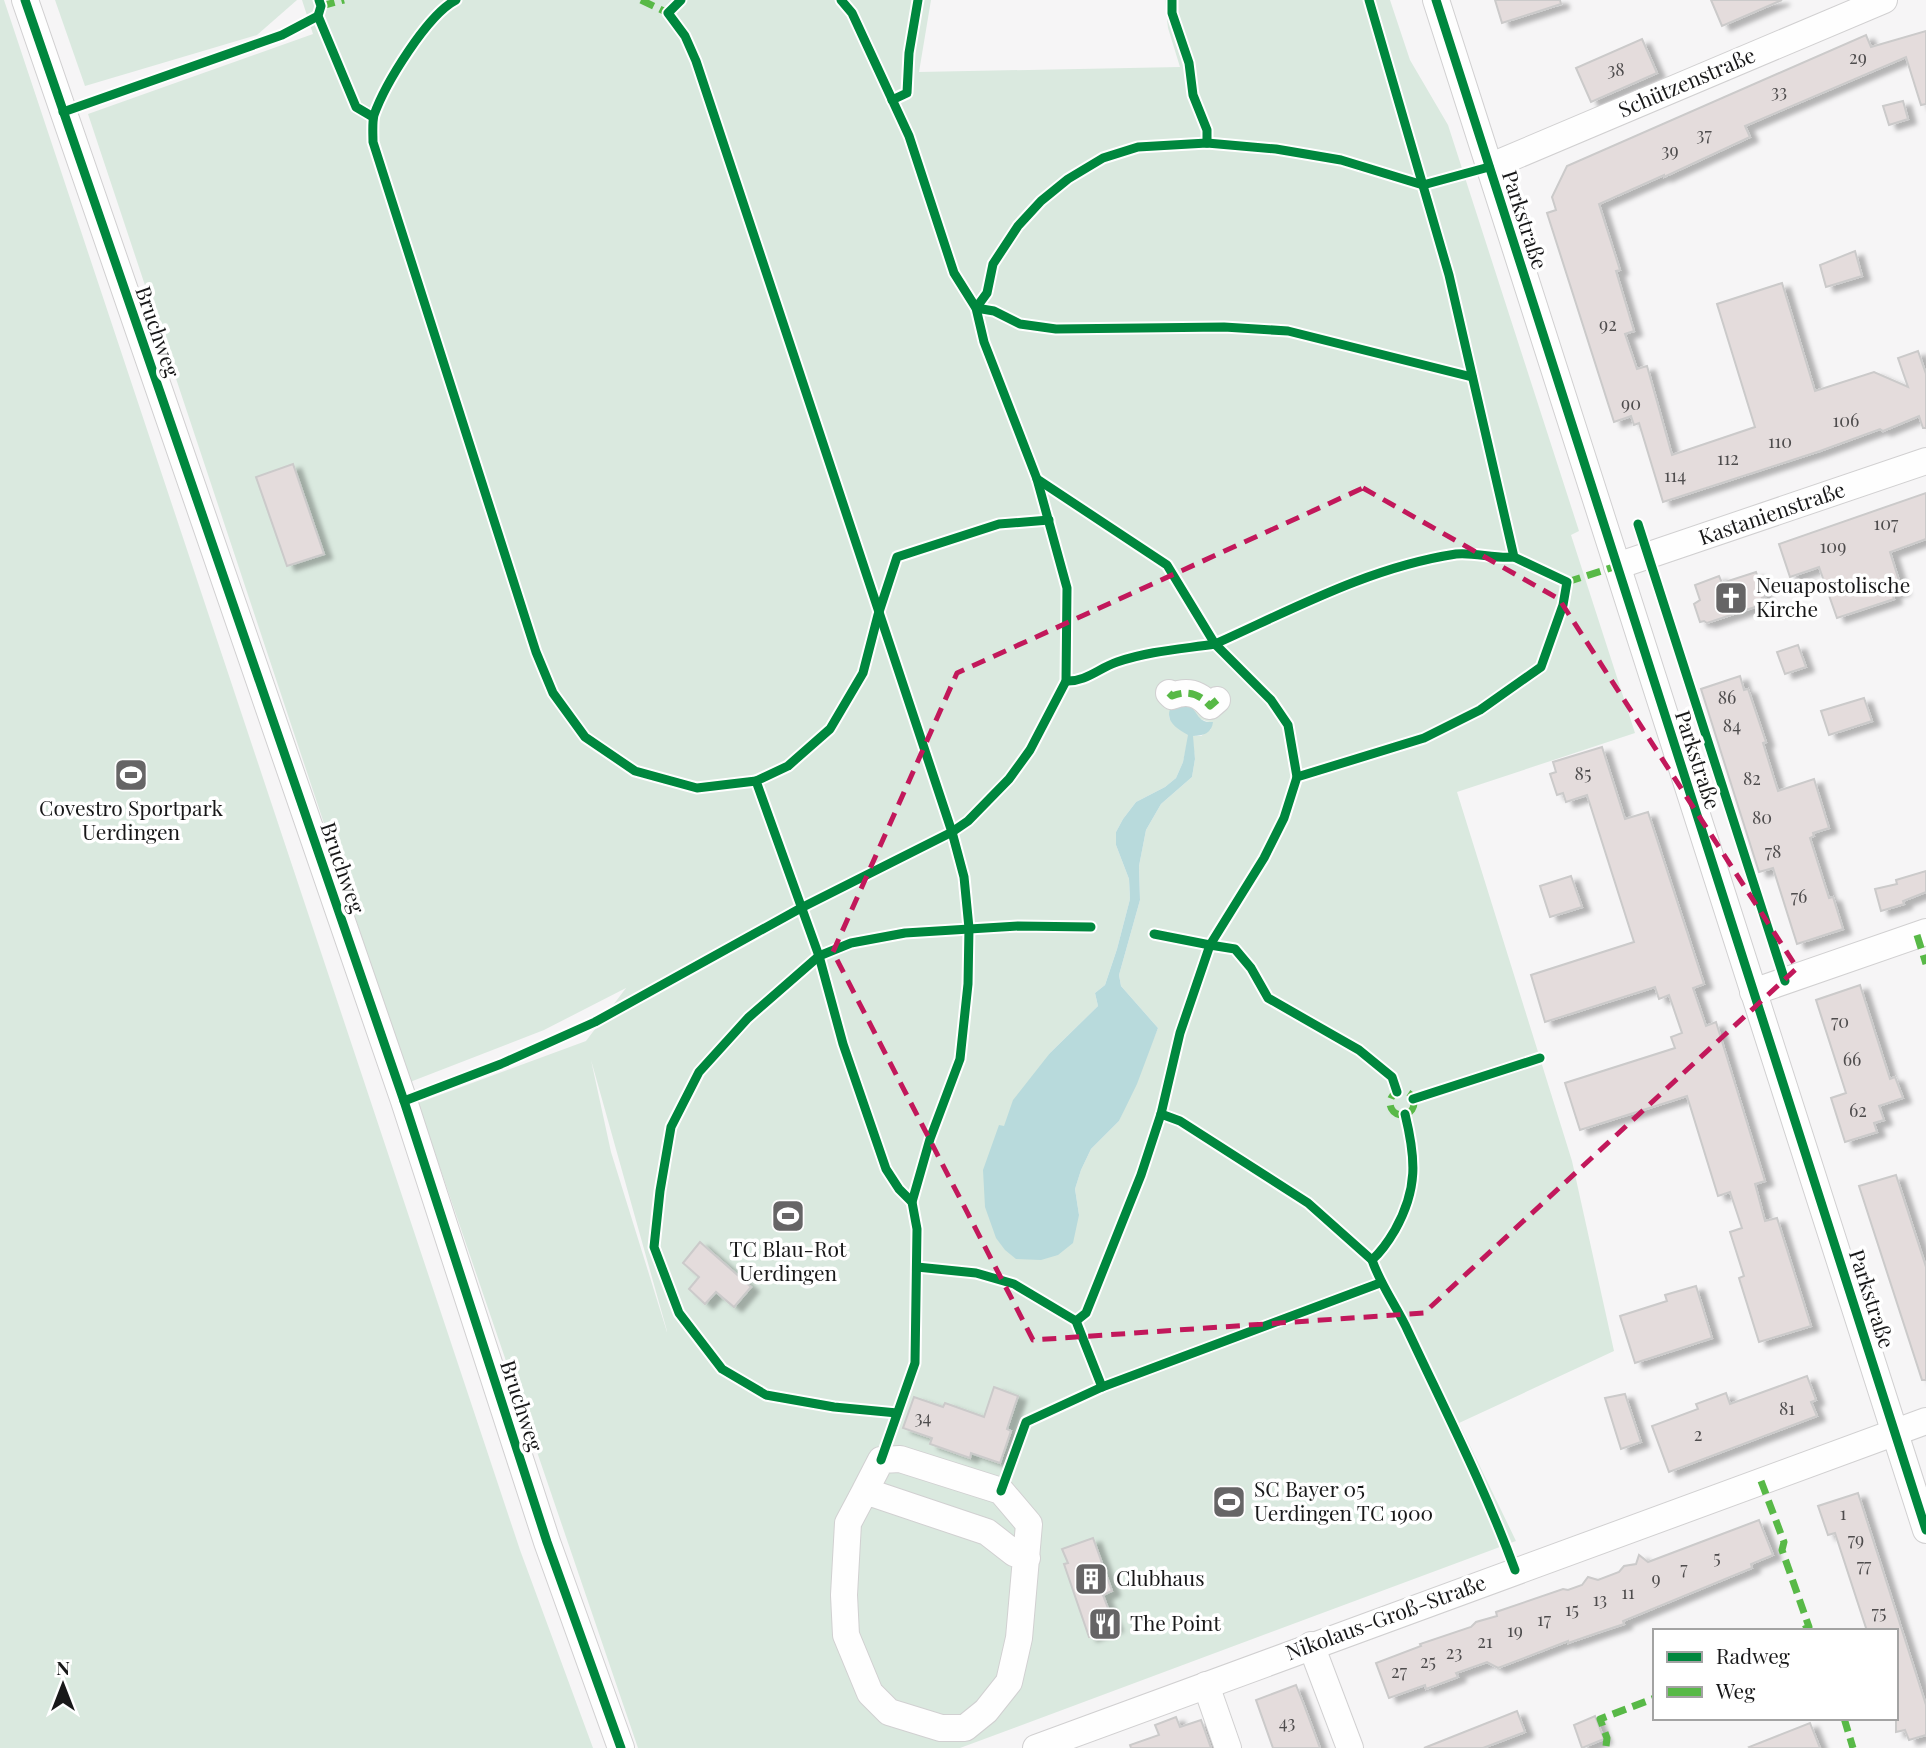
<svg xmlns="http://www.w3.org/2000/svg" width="1926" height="1748" font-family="'Playfair Display',serif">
  <defs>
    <filter id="shadow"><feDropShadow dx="8" dy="4.5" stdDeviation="2" flood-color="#0004"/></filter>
  </defs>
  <rect width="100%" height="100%" fill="#f6f5f6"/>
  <g fill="#dae9df" fill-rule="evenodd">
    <polygon points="0,0 4,0 520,1550 593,1748 0,1748"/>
    <polygon points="55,0 297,0 257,35 85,86"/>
    <path d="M 302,0 L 931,0 L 919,72 L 1180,67 L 1168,28 L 1165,0 L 1390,0 L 1410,60 L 1448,125 L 1579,531 L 1571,535 L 1635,733 L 1457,792 L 1572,1161 L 1614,1351 L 1459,1423 L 1516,1541 L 960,1748 L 638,1748 L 418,1103 L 586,1041 L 626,988 L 544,1030 L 410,1082 L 88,114 L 313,34 ZM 1171,707 L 1194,713 L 1200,719 L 1209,722 L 1211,729 L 1201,736 L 1192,736 L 1195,759 L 1192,777 L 1161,804 L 1146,830 L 1139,866 L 1140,900 L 1119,975 L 1121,986 L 1158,1028 L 1119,1121 L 1091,1149 L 1081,1170 L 1075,1189 L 1079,1215 L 1000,1126 L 1004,1127 L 1050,1053 L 1098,1006 L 1095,993 L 1105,985 L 1117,949 L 1130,899 L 1129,879 L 1116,845 L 1116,832 L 1123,819 L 1136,802 L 1165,787 L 1176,778 L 1183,762 L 1189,735 L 1169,718 ZM 591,1060 L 667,1331 L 667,1332 L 611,1152 ZM 945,1403 L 984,1417 L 970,1458 L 930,1444 Z"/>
  </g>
  <path fill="#b8dadc" d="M 1190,705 C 1198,713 1198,723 1213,722 C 1212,733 1203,736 1193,736 L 1195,759 L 1192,777 L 1161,804 L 1146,830 L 1139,866 L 1140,900 L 1119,975 L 1121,986 L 1158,1028 L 1137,1084 L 1119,1121 L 1091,1149 L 1081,1170 L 1075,1189 L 1079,1215 L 1073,1243 L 1058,1255 L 1041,1260 L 1016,1259 L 1005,1250 L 996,1238 L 985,1207 L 983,1170 L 999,1125 L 1004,1126 L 1013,1100 L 1050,1053 L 1098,1006 L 1095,993 L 1105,985 L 1117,949 L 1130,899 L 1129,879 L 1116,845 L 1116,832 L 1123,819 L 1136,802 L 1165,787 L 1176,778 L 1183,762 L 1188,735 C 1177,729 1164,721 1171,707 Z"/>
  <g fill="#e4dcdc" stroke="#cbcaca" stroke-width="2" filter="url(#shadow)">
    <polygon points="1495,0 1560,0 1561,4 1502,23"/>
    <polygon points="1711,0 1782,0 1722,26"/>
    <polygon points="1926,31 1926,104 1921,105 1906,57 1745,126 1750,137 1664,177 1664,175 1599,204 1620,270 1616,271 1634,331 1625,334 1637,369 1647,366 1672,455 1755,427 1717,304 1782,283 1815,391 1874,372 1908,387 1898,358 1918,351 1926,374 1926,428 1923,428 1919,416 1883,431 1880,429 1820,451 1663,502 1639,423 1634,425 1631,416 1614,422 1547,213 1556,210 1552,197 1567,166 1866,35 1871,47"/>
    <polygon points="1642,39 1657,73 1591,102 1576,68"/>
    <polygon points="1903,101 1908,119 1889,125 1883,106"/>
    <polygon points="1855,251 1862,276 1826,287 1820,265"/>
    <polygon points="293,464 324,554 287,566 256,477"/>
    <polygon points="1926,493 1926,539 1890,552 1902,590 1892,593 1894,599 1837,618 1819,567 1790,577 1779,544"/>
    <polygon points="1756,572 1765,597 1762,598 1764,604 1707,623 1704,621 1700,622 1694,604 1700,600 1695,585 1719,576 1722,583"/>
    <polygon points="1798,645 1806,667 1785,674 1777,652"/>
    <polygon points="1740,676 1744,690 1748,689 1766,742 1763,743 1778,791 1814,779 1829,828 1813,833 1814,836 1810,838 1829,898 1833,897 1843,929 1797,944 1773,868 1759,872 1701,689"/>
    <polygon points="1864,698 1872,721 1829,735 1821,711"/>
    <polygon points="1602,747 1625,819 1648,812 1704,984 1693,988 1706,1026 1716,1022 1765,1181 1755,1184 1765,1221 1777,1218 1811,1326 1759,1342 1739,1278 1744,1276 1730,1232 1742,1228 1730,1192 1718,1196 1687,1096 1580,1130 1565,1083 1675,1048 1671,1037 1682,1033 1669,995 1659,999 1655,987 1545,1022 1531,975 1634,942 1587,795 1566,802 1563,793 1557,795 1550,774 1556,772 1553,762"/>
    <polygon points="1926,871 1926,892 1903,901 1904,904 1881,911 1875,889 1897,884 1896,880"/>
    <polygon points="1571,876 1582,907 1550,917 1540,886"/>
    <polygon points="1860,985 1890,1079 1895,1077 1903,1098 1879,1106 1884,1120 1874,1123 1877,1132 1845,1142 1831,1098 1846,1093 1816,1000"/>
    <polygon points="1896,1175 1926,1267 1926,1380 1922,1380 1859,1186"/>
    <polygon points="700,1242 751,1287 734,1307 716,1292 705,1304 689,1289 699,1277 683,1263"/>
    <polygon points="1696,1286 1712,1338 1635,1363 1620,1316 1667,1301 1665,1295"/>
    <polygon points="1807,1376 1816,1400 1811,1402 1817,1416 1669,1472 1652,1426 1698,1409 1696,1404 1726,1393 1730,1404"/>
    <polygon points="994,1387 1018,1396 1007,1429 1011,1431 1000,1463 971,1453 970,1458 930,1444 932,1438 903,1428 914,1397 943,1407 945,1403 984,1417"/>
    <polygon points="1625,1394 1641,1442 1621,1449 1605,1398"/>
    <polygon points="1858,1493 1926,1705 1926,1735 1909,1740 1905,1730 1896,1732 1896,1631 1867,1631 1835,1533 1828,1535 1818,1506"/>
    <polygon points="1759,1520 1773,1555 1751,1564 1752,1568 1623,1621 1624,1624 1597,1633 1568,1643 1568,1641 1498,1668 1487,1662 1456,1673 1458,1677 1426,1689 1425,1685 1389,1698 1376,1663 1421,1646 1420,1644 1471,1627 1476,1622 1497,1616 1496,1612 1563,1589 1568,1590 1582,1585 1588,1577 1598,1580 1619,1572 1624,1566 1636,1564 1639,1555 1648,1562"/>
    <polygon points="1093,1538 1112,1591 1103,1595 1115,1627 1089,1637 1064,1564 1068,1563 1062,1549"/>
    <polygon points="1296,1685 1304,1705 1320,1748 1273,1748 1256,1700"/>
    <polygon points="1517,1711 1525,1732 1483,1748 1424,1748"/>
    <polygon points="1595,1716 1604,1739 1582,1748 1574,1725"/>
    <polygon points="1176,1717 1180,1727 1201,1720 1211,1748 1131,1748 1130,1745 1159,1735 1155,1725"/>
    <polygon points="1810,1723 1820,1748 1750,1748 1749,1747"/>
  </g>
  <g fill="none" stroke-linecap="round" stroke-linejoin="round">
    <defs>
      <g id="minor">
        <polyline points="25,0 404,1101 547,1542 621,1748"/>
        <polyline points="1436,0 1926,1530"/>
        <polyline points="1489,167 1884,0"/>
        <polyline points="1617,566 1926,461"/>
        <path d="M 1169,693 L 1172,696 C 1187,690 1199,693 1210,706 L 1217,700"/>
        <polyline points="1753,992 1926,932"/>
        <polyline points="865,1491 881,1460 900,1459 1001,1491 1029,1524 1019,1638 1009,1682 986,1711 965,1728 941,1728 889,1712 870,1693 846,1635 844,1595 848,1523 865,1491 987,1532 1014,1553 1027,1558"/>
        <polyline points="1311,1645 1350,1748"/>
        <polyline points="1206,1685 1228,1748"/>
        <polyline points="1036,1748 1926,1421"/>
      </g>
    </defs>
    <use href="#minor" stroke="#d1d0d1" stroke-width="28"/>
    <use href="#minor" stroke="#fefefe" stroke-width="26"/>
    <g stroke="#58b947" stroke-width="7" stroke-dasharray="14 7" stroke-linecap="butt">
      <polyline points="641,0 668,13"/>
      <polyline points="321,6 344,0"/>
      <polyline points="1567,582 1617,566"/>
      <path d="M 1169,693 L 1172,696 C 1187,690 1199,693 1210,706 L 1217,700"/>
      <polyline points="1917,935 1926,964"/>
      <circle cx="1402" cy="1103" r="12"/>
      <polyline points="1761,1481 1784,1542 1782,1550 1809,1627 1800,1631"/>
      <polyline points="1844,1718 1853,1748"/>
      <polyline points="1606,1746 1607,1738 1600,1719 1655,1698"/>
    </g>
    <defs>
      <g id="cycleway">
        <polyline points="25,0 404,1101 547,1542 621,1748"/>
        <polyline points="319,0 321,6 318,16 356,107 373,117"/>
        <path d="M 456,0 C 427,15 385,84 374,115 C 372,123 373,134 373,142 L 536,652 L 553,693 L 585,737 L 635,771 L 697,788 L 756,781"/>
        <polyline points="681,0 668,13 685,36 696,61 952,832 964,877 969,928 968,984 960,1059 930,1139 912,1202 917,1229 915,1363 881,1460"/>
        <polyline points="1172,0 1172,13 1189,63 1193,95 1207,130 1207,143"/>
        <polyline points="1436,0 1926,1530"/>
        <polyline points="892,100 907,93 909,53 918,0"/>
        <polyline points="63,112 282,35 318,16"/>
        <polyline points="1472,377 1288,331 1224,327 1056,329 1020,324 994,311 976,308 987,293 993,264 1018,226 1041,201 1068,179 1103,158 1138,147 1207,143 1276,149 1341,160 1423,185 1489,167"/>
        <path d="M 1037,479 L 1167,565 L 1215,644 C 1293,609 1370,567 1456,554 C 1474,552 1495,559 1514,557"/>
        <polyline points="1638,524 1785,981"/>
        <path d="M 1066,681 C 1086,682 1099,668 1117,662 C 1149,651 1182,649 1215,644 L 1271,700 L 1288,725 L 1297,777"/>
        <polyline points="1154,934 1210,945 1264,858 1284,818 1297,777 1424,738 1480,710 1541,667 1563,605 1567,582 1514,557 1449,275 1369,0"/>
        <polyline points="1413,1099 1540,1058"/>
        <polyline points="404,1101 501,1064 595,1022 801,908 952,832 968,821 1009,779 1030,750 1066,681 1067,588 1037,479 984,342 976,308 954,273 909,136 852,13 841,0"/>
        <polyline points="1161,1114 1180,1121 1308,1203 1372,1260"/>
        <path d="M 1405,1114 C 1416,1159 1418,1189 1395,1230 C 1388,1242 1382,1251 1372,1260 C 1381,1286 1397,1307 1408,1331 C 1445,1410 1485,1488 1515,1570"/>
        <polyline points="912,1202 899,1189 886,1169 843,1044 819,956 756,781 788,766 830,729 863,673 878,615 897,557 999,524 1049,520"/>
        <polyline points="917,1267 976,1273 1014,1284 1076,1321 1102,1387"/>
        <polyline points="1076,1321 1086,1313 1141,1175 1161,1114 1180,1033 1210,945 1235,949 1251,968 1268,998 1359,1050 1392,1077 1397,1092"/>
        <polyline points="897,1413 834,1407 766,1395 722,1369 679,1313 654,1247 660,1191 671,1127 699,1072 748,1018 819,956 851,943 905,933 1018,926 1091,927"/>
        <polyline points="1001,1491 1026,1422 1102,1387 1380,1283"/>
      </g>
    </defs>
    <use href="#cycleway" stroke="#fff" stroke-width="13"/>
    <use href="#cycleway" stroke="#00873e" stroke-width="9"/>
  </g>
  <path fill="none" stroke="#c2185b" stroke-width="5" stroke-dasharray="14 9" stroke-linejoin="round" d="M 1363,488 L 1559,599 L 1797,968 L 1424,1313 L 1033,1340 L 833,952 L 957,673 Z"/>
  <defs>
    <symbol id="church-square" viewBox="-11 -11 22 22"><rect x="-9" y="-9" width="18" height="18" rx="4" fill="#666566" stroke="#fff"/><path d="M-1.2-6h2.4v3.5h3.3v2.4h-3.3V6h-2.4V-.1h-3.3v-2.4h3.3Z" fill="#fff"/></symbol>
    <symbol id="stadium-square" viewBox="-11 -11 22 22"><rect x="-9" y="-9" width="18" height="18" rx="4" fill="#666566" stroke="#fff"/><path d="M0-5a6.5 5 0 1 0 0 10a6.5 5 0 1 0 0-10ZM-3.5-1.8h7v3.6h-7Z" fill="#fff"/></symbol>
    <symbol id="building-square" viewBox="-11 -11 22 22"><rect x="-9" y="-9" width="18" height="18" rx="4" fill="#666566" stroke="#fff"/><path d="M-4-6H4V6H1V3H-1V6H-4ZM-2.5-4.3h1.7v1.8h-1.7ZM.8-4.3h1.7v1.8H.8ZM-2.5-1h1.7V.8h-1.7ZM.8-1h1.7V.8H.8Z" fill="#fff"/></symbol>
    <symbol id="restaurant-square" viewBox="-11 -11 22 22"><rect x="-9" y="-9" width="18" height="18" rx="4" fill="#666566" stroke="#fff"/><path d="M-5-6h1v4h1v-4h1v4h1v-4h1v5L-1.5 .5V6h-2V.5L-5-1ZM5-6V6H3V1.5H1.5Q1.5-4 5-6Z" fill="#fff"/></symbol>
  </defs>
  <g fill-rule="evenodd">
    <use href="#church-square" x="1712" y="579" width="38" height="38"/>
    <use href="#stadium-square" x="112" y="756" width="38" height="38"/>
    <use href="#stadium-square" x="769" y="1197" width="38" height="38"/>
    <use href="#stadium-square" x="1210" y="1483" width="38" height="38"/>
    <use href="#building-square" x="1072" y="1560" width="38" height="38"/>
    <use href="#restaurant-square" x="1086" y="1605" width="38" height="38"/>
  </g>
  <g text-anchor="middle" stroke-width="7" stroke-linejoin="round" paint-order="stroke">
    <g font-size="18" fill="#4e4c4d">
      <text x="1858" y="64">29</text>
      <text x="1616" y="76">38</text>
      <text x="1779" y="98">33</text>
      <text x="1704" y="141">37</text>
      <text x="1670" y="157">39</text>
      <text x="1608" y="331">92</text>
      <text x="1631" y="410">90</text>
      <text x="1846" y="427">106</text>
      <text x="1780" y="448">110</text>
      <text x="1728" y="465">112</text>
      <text x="1675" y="482">114</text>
      <text x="1886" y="530">107</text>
      <text x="1833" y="553">109</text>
      <text x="1727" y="704">86</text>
      <text x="1732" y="732">84</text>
      <text x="1583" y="780">85</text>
      <text x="1752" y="785">82</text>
      <text x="1762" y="824">80</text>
      <text x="1773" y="858">78</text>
      <text x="1799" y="903">76</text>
      <text x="1840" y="1028">70</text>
      <text x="1852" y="1066">66</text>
      <text x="1858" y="1117">62</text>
      <text x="1787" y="1415">81</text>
      <text x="923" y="1424">34</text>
      <text x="1698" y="1441">2</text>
      <text x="1843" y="1520">1</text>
      <text x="1856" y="1546">79</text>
      <text x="1717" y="1564">5</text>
      <text x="1864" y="1572">77</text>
      <text x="1684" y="1575">7</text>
      <text x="1656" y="1585">9</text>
      <text x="1628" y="1599">11</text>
      <text x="1600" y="1606">13</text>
      <text x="1572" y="1616">15</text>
      <text x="1879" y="1619">75</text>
      <text x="1544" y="1626">17</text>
      <text x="1515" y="1637">19</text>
      <text x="1485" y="1648">21</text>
      <text x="1454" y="1659">23</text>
      <text x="1428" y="1668">25</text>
      <text x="1399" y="1678">27</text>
      <text x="1287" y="1729">43</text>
    </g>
    <g font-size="21" fill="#181819" stroke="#fff">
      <text transform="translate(1687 83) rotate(-23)" y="7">Schützenstraße</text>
      <text transform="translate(1524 220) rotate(72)" y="7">Parkstraße</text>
      <text transform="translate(157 332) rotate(71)" y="7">Bruchweg</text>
      <text transform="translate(1772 514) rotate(-19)" y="7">Kastanienstraße</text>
      <text transform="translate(1697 760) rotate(72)" y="7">Parkstraße</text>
      <text transform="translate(342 868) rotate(71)" y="7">Bruchweg</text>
      <text transform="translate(1871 1299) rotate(72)" y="7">Parkstraße</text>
      <text transform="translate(521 1406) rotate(72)" y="7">Bruchweg</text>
      <text transform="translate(1386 1618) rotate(-20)" y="7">Nikolaus-Groß-Straße</text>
    </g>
    <g font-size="21" fill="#181819" stroke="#fff" text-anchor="start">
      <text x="1756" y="593">Neuapostolische<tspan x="1756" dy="24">Kirche</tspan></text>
      <text x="131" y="816" text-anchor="middle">Covestro Sportpark<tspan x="131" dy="24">Uerdingen</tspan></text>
      <text x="788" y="1257" text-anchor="middle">TC Blau-Rot<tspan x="788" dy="24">Uerdingen</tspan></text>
      <text x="1254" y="1497">SC Bayer 05<tspan x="1254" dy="24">Uerdingen TC 1900</tspan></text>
      <text x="1116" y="1586">Clubhaus</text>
      <text x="1130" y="1631">The Point</text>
    </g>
  </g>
  <rect x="1653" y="1629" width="245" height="91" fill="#ffffff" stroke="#a3a3a3" stroke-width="2"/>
  <rect x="1667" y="1652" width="35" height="10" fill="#00873e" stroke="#a3a3a3" stroke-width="2"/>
  <text x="1716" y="1664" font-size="21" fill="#181819">Radweg</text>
  <rect x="1667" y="1687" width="35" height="10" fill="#58b947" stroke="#a3a3a3" stroke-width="2"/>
  <text x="1716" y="1699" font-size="21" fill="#181819">Weg</text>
  <g transform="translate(63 1685)" stroke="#ffffff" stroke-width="5" paint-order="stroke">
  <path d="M0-5L12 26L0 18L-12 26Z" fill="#181819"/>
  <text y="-10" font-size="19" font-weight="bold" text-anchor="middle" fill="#181819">N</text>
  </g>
</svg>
